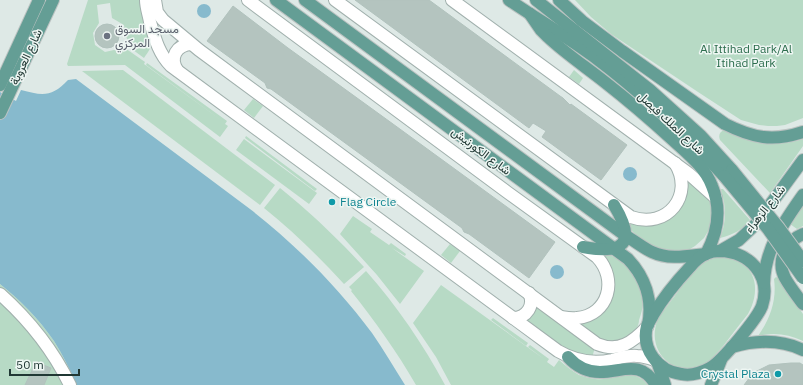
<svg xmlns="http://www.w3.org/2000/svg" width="803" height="385" font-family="'IBM Plex Sans',Vazirmatn,sans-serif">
  <rect width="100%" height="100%" fill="#dee9e6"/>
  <g fill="#b7dac5">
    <polygon points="88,0 141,0 148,26 125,31 124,25 112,18 110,3 97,5 99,23 93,33 95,45 105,52 114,50 118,51 122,46 145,62 144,64 225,123 146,65 147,63 227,121 225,124 228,126 220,137 125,65 68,66 67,64"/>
    <polygon points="575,0 803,0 803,118 785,125 777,126 768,126 759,125 741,120 698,92 611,34 591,17"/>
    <path d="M 149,29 C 152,45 154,44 144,58 L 129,47 C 130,42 126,39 126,34 Z"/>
    <polygon points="123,70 275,185 260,205 82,71"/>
    <polygon points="574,70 583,78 579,84 569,77"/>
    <polygon points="253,99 263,106 254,118 244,110"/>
    <path d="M 725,130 C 731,133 736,136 743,138 C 762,145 784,145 803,139 L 803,146 L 770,193 L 720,140 C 718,135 720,131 725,130 Z"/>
    <polygon points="246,136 317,189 315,191 245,138"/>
    <polygon points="244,139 317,193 309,204 236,150"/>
    <polygon points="685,178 706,192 713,205 712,222 710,228 704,238 695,246 690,249 678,252 660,250 638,237 629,228 625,220 657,223"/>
    <path d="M 280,188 C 310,212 337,238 364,267 L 344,284 C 319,257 293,231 264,208 Z"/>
    <path d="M 721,189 L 723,189 L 750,220 C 742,230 733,235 720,238 C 725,226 726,214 724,202 C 723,197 721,193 721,189 Z"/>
    <polygon points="803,206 803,226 797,229 790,224"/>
    <polygon points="353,216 372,229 370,232 389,245 391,243 406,254 405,256 392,248 424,271 400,304 377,275 340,234"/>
    <polygon points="450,244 460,251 451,263 441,255"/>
    <path d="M 607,254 C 626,260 642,281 643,301 C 643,308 641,314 639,320 C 639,323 638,326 636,329 C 633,334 625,339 620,343 L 600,340 L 577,322 L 607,303 L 600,255 Z"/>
    <path d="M 720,257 C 725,257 729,257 733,259 C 758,267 760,293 748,314 C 740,324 732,334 724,345 C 719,350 715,356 710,361 C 701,368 689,370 678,367 C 657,361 649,336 659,317 C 665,308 673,299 679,290 C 686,281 693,269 703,263 C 709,259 714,258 720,257 Z"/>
    <path d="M 366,271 C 397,306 423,344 445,385 L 416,385 C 397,352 375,321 351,291 L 352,290 L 349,287 Z"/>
    <path d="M 776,277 L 778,278 L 803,314 L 803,341 C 788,334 774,332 758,336 C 770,319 777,300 774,279 Z"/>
    <path d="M 0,284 C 20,300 39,319 54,341 C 63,355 70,370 77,385 L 0,385 Z"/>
    <path d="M 441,285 L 544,359 L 528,347 L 530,345 L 549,359 L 547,362 L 554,367 L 559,360 C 565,365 572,371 579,375 C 584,377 590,378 595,379 C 615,382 631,365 648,385 L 451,385 L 436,357 L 413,323 Z"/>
    <polygon points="535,304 595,347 592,358 569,353 524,319"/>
    <polygon points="493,318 528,343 526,346 491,320"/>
  </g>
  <g fill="#87bacd">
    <circle cx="204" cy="11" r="7"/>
    <path d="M 76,79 L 250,209 C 296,245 337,286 372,333 C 384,350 394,368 405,385 L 77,385 C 70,370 63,355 54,341 C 39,319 20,300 0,284 L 0,92 L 16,101 L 21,90 C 43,96 52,97 68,80 Z"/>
    <circle cx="630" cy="174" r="7"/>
    <circle cx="557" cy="272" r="7"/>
  </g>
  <g fill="#b4c4bf" stroke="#b1c2bd">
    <polygon points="355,0 429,0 560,96 563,98 570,105 571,104 627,145 601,180 542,137 546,131 533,123 529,128"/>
    <polygon points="233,6 288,48 393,124 555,242 529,278 469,234 464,232 462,228 271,89 267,88 265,83 207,41"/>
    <circle cx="107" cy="36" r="12"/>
    <polygon points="36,362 51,368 44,385 25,385"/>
    <polygon points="791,363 800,363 803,365 803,385 744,385 753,373 769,365"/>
  </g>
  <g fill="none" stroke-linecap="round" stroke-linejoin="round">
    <defs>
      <g id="minor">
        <path d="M 146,0 C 146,8 149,15 150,22 C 155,39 159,54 171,66 L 558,351 C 575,361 593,364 612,360 C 620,358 628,355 637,356 C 643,356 649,358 655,360"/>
        <path d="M 155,0 L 157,12 L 163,20 L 199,50 L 597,344 C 619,353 633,342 647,327"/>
        <path d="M 248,0 L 507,192 L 597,257 C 618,279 609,315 577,318 C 572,319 567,318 561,317"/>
        <path d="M 335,0 L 631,217 C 667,230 695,195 675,163"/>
        <polyline points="452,0 688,173 716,198"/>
        <path d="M 177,70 C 169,57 177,45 191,44"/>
        <path d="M 0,294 C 29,320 53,350 70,385"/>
        <path d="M 513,318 C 527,318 535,305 529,293"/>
      </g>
      <g id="major">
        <path d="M 276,0 L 628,259 C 645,277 653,300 648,325"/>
        <path d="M 305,0 L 626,236 C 635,241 643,248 652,252 C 669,260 687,256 705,254"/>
        <path d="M 509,0 C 537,19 566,36 593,56 C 641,92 684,132 724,176"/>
        <polyline points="536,0 650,90 701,136 732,170"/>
        <path d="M 559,0 L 582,21 L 622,51 L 725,124 C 753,138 773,142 803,132"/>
        <path d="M 530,14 L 541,30 L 548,37 C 566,54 586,67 606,83 C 629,101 651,120 673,140 C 688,154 705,167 712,186 C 722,210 718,232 706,254"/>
        <polyline points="0,85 39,0"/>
        <polyline points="0,113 53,0"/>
        <path d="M 803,234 C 786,241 776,261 785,278 C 790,287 797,296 803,304"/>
        <path d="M 583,247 C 624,255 637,243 614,205"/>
        <path d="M 720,251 C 750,252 772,276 762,306 C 757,319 722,361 710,368 C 701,373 691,376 681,374 C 658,371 641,349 647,326 C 649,322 651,319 653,315 C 663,298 676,282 690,267 C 694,262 699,257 706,254 C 710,252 716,251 720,251 Z"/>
        <polyline points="720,251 739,240 756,224 803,160"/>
        <path d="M 764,283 C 765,248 784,222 803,195"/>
        <path d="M 732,347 C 756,340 780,339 803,350"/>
        <path d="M 568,357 C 576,366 587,372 600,372 C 623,372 640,359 656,385"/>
        <polyline points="658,364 665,385"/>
        <polyline points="711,385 721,360"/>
      </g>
    </defs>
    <use href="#minor" stroke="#a1b0ad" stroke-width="14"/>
    <use href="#major" stroke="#bcc3c2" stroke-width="14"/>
    <use href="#minor" stroke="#fff" stroke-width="12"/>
    <use href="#major" stroke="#649e95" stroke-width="12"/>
    <defs>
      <g id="major-bridge">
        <polyline points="732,170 779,228 803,261"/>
        <polyline points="724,176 768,229 803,278"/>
      </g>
    </defs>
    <use href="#major-bridge" stroke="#bcc3c2" stroke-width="14" stroke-linecap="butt"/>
    <use href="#major-bridge" stroke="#649e95" stroke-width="12"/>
  </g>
  <circle fill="#6b7280" stroke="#eef6f3" stroke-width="1.5" cx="107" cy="36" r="4"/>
  <g fill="#0f9aa8" stroke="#eef6f3" stroke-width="1.5">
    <circle cx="332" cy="202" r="4"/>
    <circle cx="778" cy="374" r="4"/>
  </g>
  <g text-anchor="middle" stroke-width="3" stroke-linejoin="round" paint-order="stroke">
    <g font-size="12" fill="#5b616d" stroke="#eef6f3" text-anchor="start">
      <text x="115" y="33">مسجد السوق<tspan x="115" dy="14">المركزي</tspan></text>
    </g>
    <g font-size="12" fill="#2c6d4d" stroke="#eef6f3">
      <text x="746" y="53">Al Ittihad Park/Al<tspan x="746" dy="14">Itihad Park</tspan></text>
    </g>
    <g font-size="12" fill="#203834" stroke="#eef6f3">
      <text transform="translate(26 57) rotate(-65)" y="4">شارع العروبة</text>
      <text transform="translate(671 123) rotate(43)" y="4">شارع الملك فيصل</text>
      <text transform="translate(481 151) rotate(37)" y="4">شارع الكورنيش</text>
      <text transform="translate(765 209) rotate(-51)" y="4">شارع الزهراء</text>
    </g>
    <g font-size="12" fill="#0d838f" stroke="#eef6f3" text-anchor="start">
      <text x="340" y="206">Flag Circle</text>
      <text x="770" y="378" text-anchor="end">Crystal Plaza</text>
    </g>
  </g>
  <path d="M10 369v6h69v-6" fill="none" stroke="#203834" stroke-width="2"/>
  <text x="16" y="369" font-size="12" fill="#203834" stroke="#eef6f3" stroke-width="3" paint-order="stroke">50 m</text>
</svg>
